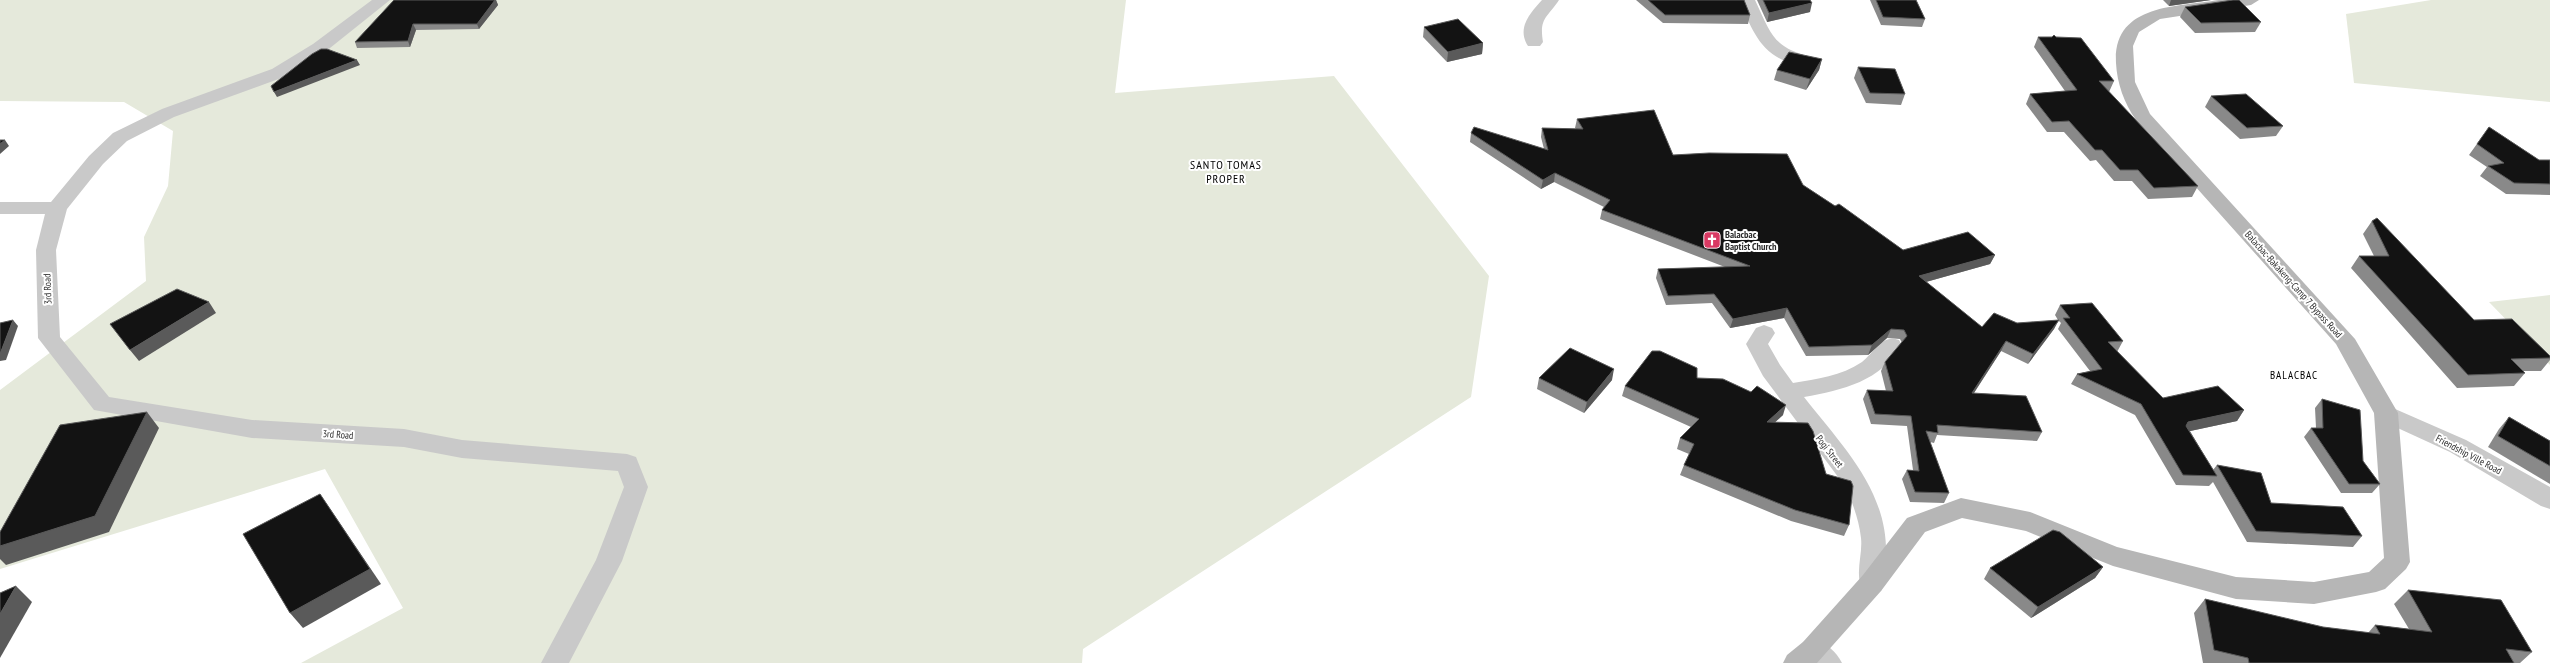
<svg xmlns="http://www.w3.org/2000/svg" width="2550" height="663" font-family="'PT Sans Narrow',sans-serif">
  <rect width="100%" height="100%" fill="#fff"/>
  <g fill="#e5e9db">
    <polygon points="0,0 1126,0 1115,93 1334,76 1489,276 1471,397 1083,649 1082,663 301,663 403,608 325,469 0,569 0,390 146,281 144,237 168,186 173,131 124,102 0,101"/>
    <polygon points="2431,0 2550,0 2550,102 2354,83 2346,14"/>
    <polygon points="2550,295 2550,365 2489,302"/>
  </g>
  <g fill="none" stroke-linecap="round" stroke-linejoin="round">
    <g fill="#c9c9c9" fill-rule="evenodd">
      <polygon points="372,0 390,0 325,52 284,77 174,117 127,141 103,164 67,209 56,250 60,337 109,397 252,420 404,429 462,440 627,454 636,457 648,487 622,561 569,663 541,663 596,560 624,487 618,471 462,458 404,447 252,438 94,410 38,338 36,250 45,214 0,214 0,202 51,202 89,156 113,133 162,109 272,69 313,44"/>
      <path d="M 1542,0 L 1559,0 C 1547,18 1539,18 1543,42 L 1540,46 L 1528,46 C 1516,28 1531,12 1542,0 Z"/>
      <path d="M 1739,0 L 1755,0 C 1773,39 1774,48 1818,59 L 1821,63 L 1818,67 C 1810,69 1802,66 1794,64 C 1760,55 1752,29 1739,0 Z"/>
      <path d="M 1764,325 L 1772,328 L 1775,333 L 1768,344 L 1780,365 L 1793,383 C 1817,379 1841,376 1862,362 C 1875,352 1881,334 1899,340 L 1902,345 C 1881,381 1843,390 1804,397 C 1843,447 1889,491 1886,558 C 1886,570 1887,580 1881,591 L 1872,594 L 1863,591 C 1854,574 1863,555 1861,538 C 1859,520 1853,505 1847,489 L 1763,376 L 1746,344 L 1756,328 Z"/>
      <polygon points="2386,405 2466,440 2550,487 2550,509 2541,506 2450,452 2378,419 2374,413 2378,407"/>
      <path d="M 1813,638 C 1826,643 1836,651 1842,663 L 1809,663 L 1799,650 L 1803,642 Z"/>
    </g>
    <path fill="#b6b6b6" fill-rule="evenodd" d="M 2219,0 L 2259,0 L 2251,5 L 2160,19 L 2139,32 L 2133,46 L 2135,82 L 2150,114 L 2355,339 L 2398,413 L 2410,562 L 2406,569 L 2385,589 L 2376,592 L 2314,604 L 2236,599 L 2113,566 L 2026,531 L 1962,518 L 1925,532 L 1881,591 L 1817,663 L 1783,663 L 1787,655 L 1803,642 L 1863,575 L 1907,518 L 1961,498 L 2030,512 L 2117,547 L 2236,577 L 2314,582 L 2369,572 L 2384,558 L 2374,413 L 2336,344 L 2136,120 C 2124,103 2117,83 2116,63 C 2113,4 2176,7 2219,0 Z"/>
  </g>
  <g fill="#898989">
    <polygon points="394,0 496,0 498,5 479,29 416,30 410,47 357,48 355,42"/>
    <polygon points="1636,0 1744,0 1750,15 1748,24 1663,23"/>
    <polygon points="1757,0 1810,0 1810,12 1767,22"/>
    <polygon points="1870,0 1916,0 1925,19 1922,27 1881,25"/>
    <polygon points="2163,0 2211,0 2169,6"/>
    <polygon points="2185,7 2261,22 2255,32 2195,33 2180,17"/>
    <polygon points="1424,27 1483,43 1482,54 1447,62 1423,37"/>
    <polygon points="2038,37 2056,37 2114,81 2109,92 2198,186 2192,197 2148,199 2132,181 2114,181 2096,160 2090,161 2064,132 2047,132 2026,104 2030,94 2065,91 2034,47"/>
    <polygon points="1822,59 1819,70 1806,90 1774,80 1777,70"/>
    <polygon points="1858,67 1905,94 1901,105 1866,103 1854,78"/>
    <polygon points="2211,96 2283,126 2276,136 2240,139 2205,107"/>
    <polygon points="1577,119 1673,155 1803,185 1835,206 1903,250 1995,255 1990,264 1926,282 1982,327 2058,320 2055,315 2060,305 2123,341 2117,352 2163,398 2244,410 2237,421 2190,431 2213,470 2217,465 2271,503 2362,536 2353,547 2247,542 2213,482 2209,486 2176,485 2135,415 2071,384 2077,374 2090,371 2058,329 2061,323 2058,320 2054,329 2028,364 2001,351 1974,393 2042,432 2037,441 1937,435 1934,443 1930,442 1949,493 1944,503 1910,502 1902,479 1907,470 1913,470 1907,426 1871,424 1863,399 1867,390 1886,391 1881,371 1885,362 1902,343 1900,339 1887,338 1868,355 1806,356 1784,318 1730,328 1712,303 1666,305 1656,278 1658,269 1725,267 1600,219 1602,210 1604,207 1554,182 1541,189 1470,142 1471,133 1544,149 1541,137 1542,128 1576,129 1575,128"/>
    <polygon points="2489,127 2539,160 2550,160 2550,195 2506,194 2480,176 2487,167 2469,155"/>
    <polygon points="2372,221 2474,320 2550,356 2550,360 2541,371 2523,371 2525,373 2514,386 2457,388 2351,268 2359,256 2374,256 2363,234"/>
    <polygon points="1539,378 1612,380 1584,413 1537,389"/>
    <polygon points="1697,378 1783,415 1775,422 1826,474 1849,525 1844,536 1791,521 1680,475 1684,465 1689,454 1677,449 1680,438 1691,427 1622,396 1625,386"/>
    <polygon points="2322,399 2363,461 2380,484 2372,493 2341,493 2304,437 2311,428 2316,428 2315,408"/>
    <polygon points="2509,417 2550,441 2550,484 2488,447 2499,429"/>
    <polygon points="2103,567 2095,578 2031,618 1984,579 1990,568"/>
    <polygon points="2408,590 2532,652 2520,663 2203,663 2194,613 2205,599 2323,627 2368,633 2375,625 2409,629 2394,604"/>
  </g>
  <g fill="#5a5a5a">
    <polygon points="495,0 496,0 498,5 479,29 477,24"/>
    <polygon points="2171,0 2211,0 2169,6"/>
    <polygon points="1812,3 1810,12 1767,22 1769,13"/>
    <polygon points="413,24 416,30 410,47 408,41"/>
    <polygon points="1483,43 1482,54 1447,62 1448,52"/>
    <polygon points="1822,59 1819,70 1806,90 1810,79"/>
    <polygon points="357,60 360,65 277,97 274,92"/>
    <polygon points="5,140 9,146 0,154 0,144"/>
    <polygon points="1555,173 1554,182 1541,189 1543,180"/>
    <polygon points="1995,255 1990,264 1915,285 1919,276"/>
    <polygon points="209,302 216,313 139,361 130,350"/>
    <polygon points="1787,308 1784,318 1730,328 1733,319"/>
    <polygon points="13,320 18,326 6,360 0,361 0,354"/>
    <polygon points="2059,320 2054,329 2028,364 2033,354"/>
    <polygon points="1891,329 1887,338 1868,355 1872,345"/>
    <polygon points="2006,341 2001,351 1968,402 1972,393"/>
    <polygon points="1614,369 1612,380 1584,413 1587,402"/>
    <polygon points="1786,405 1783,415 1764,432 1767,422"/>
    <polygon points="2244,410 2237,421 2181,433 2188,422"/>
    <polygon points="147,412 159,428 109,532 6,565 0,559 0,546"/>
    <polygon points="320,494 331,510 381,584 303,628 290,613"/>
    <polygon points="2103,567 2095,578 2031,618 2038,607"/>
    <polygon points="16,586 32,602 0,658 0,614"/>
  </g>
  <g fill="#131313" stroke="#5a5a5a">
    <polygon points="394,0 495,0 477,24 413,24 408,41 355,42"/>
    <polygon points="1648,0 1744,0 1750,15 1665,15"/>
    <polygon points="1763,0 1810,0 1812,3 1769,13"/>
    <polygon points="1876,0 1916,0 1925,19 1883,17"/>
    <polygon points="2233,0 2239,0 2261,22 2201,23 2185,7"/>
    <polygon points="1458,19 1483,43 1448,52 1424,27"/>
    <polygon points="2054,35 2056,37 2081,38 2114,81 2099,81 2198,186 2154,188 2138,170 2120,170 2102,150 2095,150 2069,121 2052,122 2030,94 2077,90 2038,37 2052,37"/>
    <polygon points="321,49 327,49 357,60 274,92 271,86 312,54"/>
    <polygon points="1789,52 1822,59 1810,79 1777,70"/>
    <polygon points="1858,67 1895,69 1905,94 1870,93"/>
    <polygon points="2246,94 2283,126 2247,128 2211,96"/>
    <polygon points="1654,110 1673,155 1709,153 1787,154 1803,185 1835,206 1839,204 1903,250 1968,232 1995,255 1919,276 1982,327 1994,313 2017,323 2059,320 2033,354 2006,341 1972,393 2026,396 2042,432 1937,425 1938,433 1926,431 1949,493 1915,492 1907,470 1919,471 1911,416 1875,414 1867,390 1893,391 1885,362 1907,336 1904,330 1891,329 1872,345 1809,347 1787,308 1733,319 1714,294 1668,296 1658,269 1750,266 1602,210 1610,200 1555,173 1543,180 1471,133 1474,127 1548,150 1542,128 1583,129 1577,119"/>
    <polygon points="2489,127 2539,160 2550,160 2550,184 2514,183 2488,166 2504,163 2477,144"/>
    <polygon points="0,140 5,140 0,144"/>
    <polygon points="2377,218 2474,320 2512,319 2550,356 2550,358 2511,359 2525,373 2468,375 2359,256 2389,256 2372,221"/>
    <polygon points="177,289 209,302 130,350 110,324"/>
    <polygon points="2092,303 2123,341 2108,342 2163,398 2218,386 2244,410 2188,422 2186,426 2217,476 2183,475 2141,404 2077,374 2102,369 2063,318 2070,318 2060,305"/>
    <polygon points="13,320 0,354 0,323"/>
    <polygon points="1570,348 1614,369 1587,402 1539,378"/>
    <polygon points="1652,351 1660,351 1697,368 1697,378 1723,379 1751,392 1757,386 1786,405 1767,422 1808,423 1813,431 1826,474 1851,481 1853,486 1849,525 1795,510 1684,465 1694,444 1680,438 1699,419 1625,386"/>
    <polygon points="2322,399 2360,410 2363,461 2380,484 2349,484 2311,428 2323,428"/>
    <polygon points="147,412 95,516 0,546 0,532 60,425"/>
    <polygon points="2509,417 2550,441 2550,466 2498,436"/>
    <polygon points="2217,465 2261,473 2271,503 2343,507 2362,536 2256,531"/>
    <polygon points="320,494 370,569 290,613 243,534"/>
    <polygon points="2053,530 2060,532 2103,567 2038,607 1990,568"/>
    <polygon points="16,586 0,614 0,593"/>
    <polygon points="2408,590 2501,600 2532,652 2506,649 2514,663 2249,663 2248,658 2214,650 2205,599 2323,627 2380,634 2375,625 2432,632"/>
  </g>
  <defs>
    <symbol id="church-square" viewBox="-11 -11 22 22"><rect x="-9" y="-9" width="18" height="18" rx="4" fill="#d93963" stroke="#fff"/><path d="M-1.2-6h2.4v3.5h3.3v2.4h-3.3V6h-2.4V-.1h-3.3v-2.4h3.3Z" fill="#fff"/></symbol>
  </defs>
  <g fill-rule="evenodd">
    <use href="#church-square" x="1702" y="230" width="20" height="20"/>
  </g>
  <g text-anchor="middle" stroke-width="4" stroke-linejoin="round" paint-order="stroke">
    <g font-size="10" font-weight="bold" fill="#2c2c2c" stroke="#fff" text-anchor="start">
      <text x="1725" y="238">Balacbac<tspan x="1725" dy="12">Baptist Church</tspan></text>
    </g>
    <g font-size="10" fill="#2c2c2c" stroke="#fff">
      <text transform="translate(2294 284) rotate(48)" y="4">Balacbac-Bakakeng-Camp 7 Bypass Road</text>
      <text transform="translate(47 289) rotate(-92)" y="4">3rd Road</text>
      <text transform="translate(338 434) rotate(4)" y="4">3rd Road</text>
      <text transform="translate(1830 451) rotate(52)" y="4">Pogi Street</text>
      <text transform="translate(2469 454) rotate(28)" y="4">Friendship Ville Road</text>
    </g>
    <g font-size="11" letter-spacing="1" fill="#000" stroke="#fff">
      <text x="2294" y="379">BALACBAC</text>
    </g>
    <g font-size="12" letter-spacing="1" fill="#000" stroke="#fff">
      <text x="1226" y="169">SANTO TOMAS<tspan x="1226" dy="14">PROPER</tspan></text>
    </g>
  </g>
</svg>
